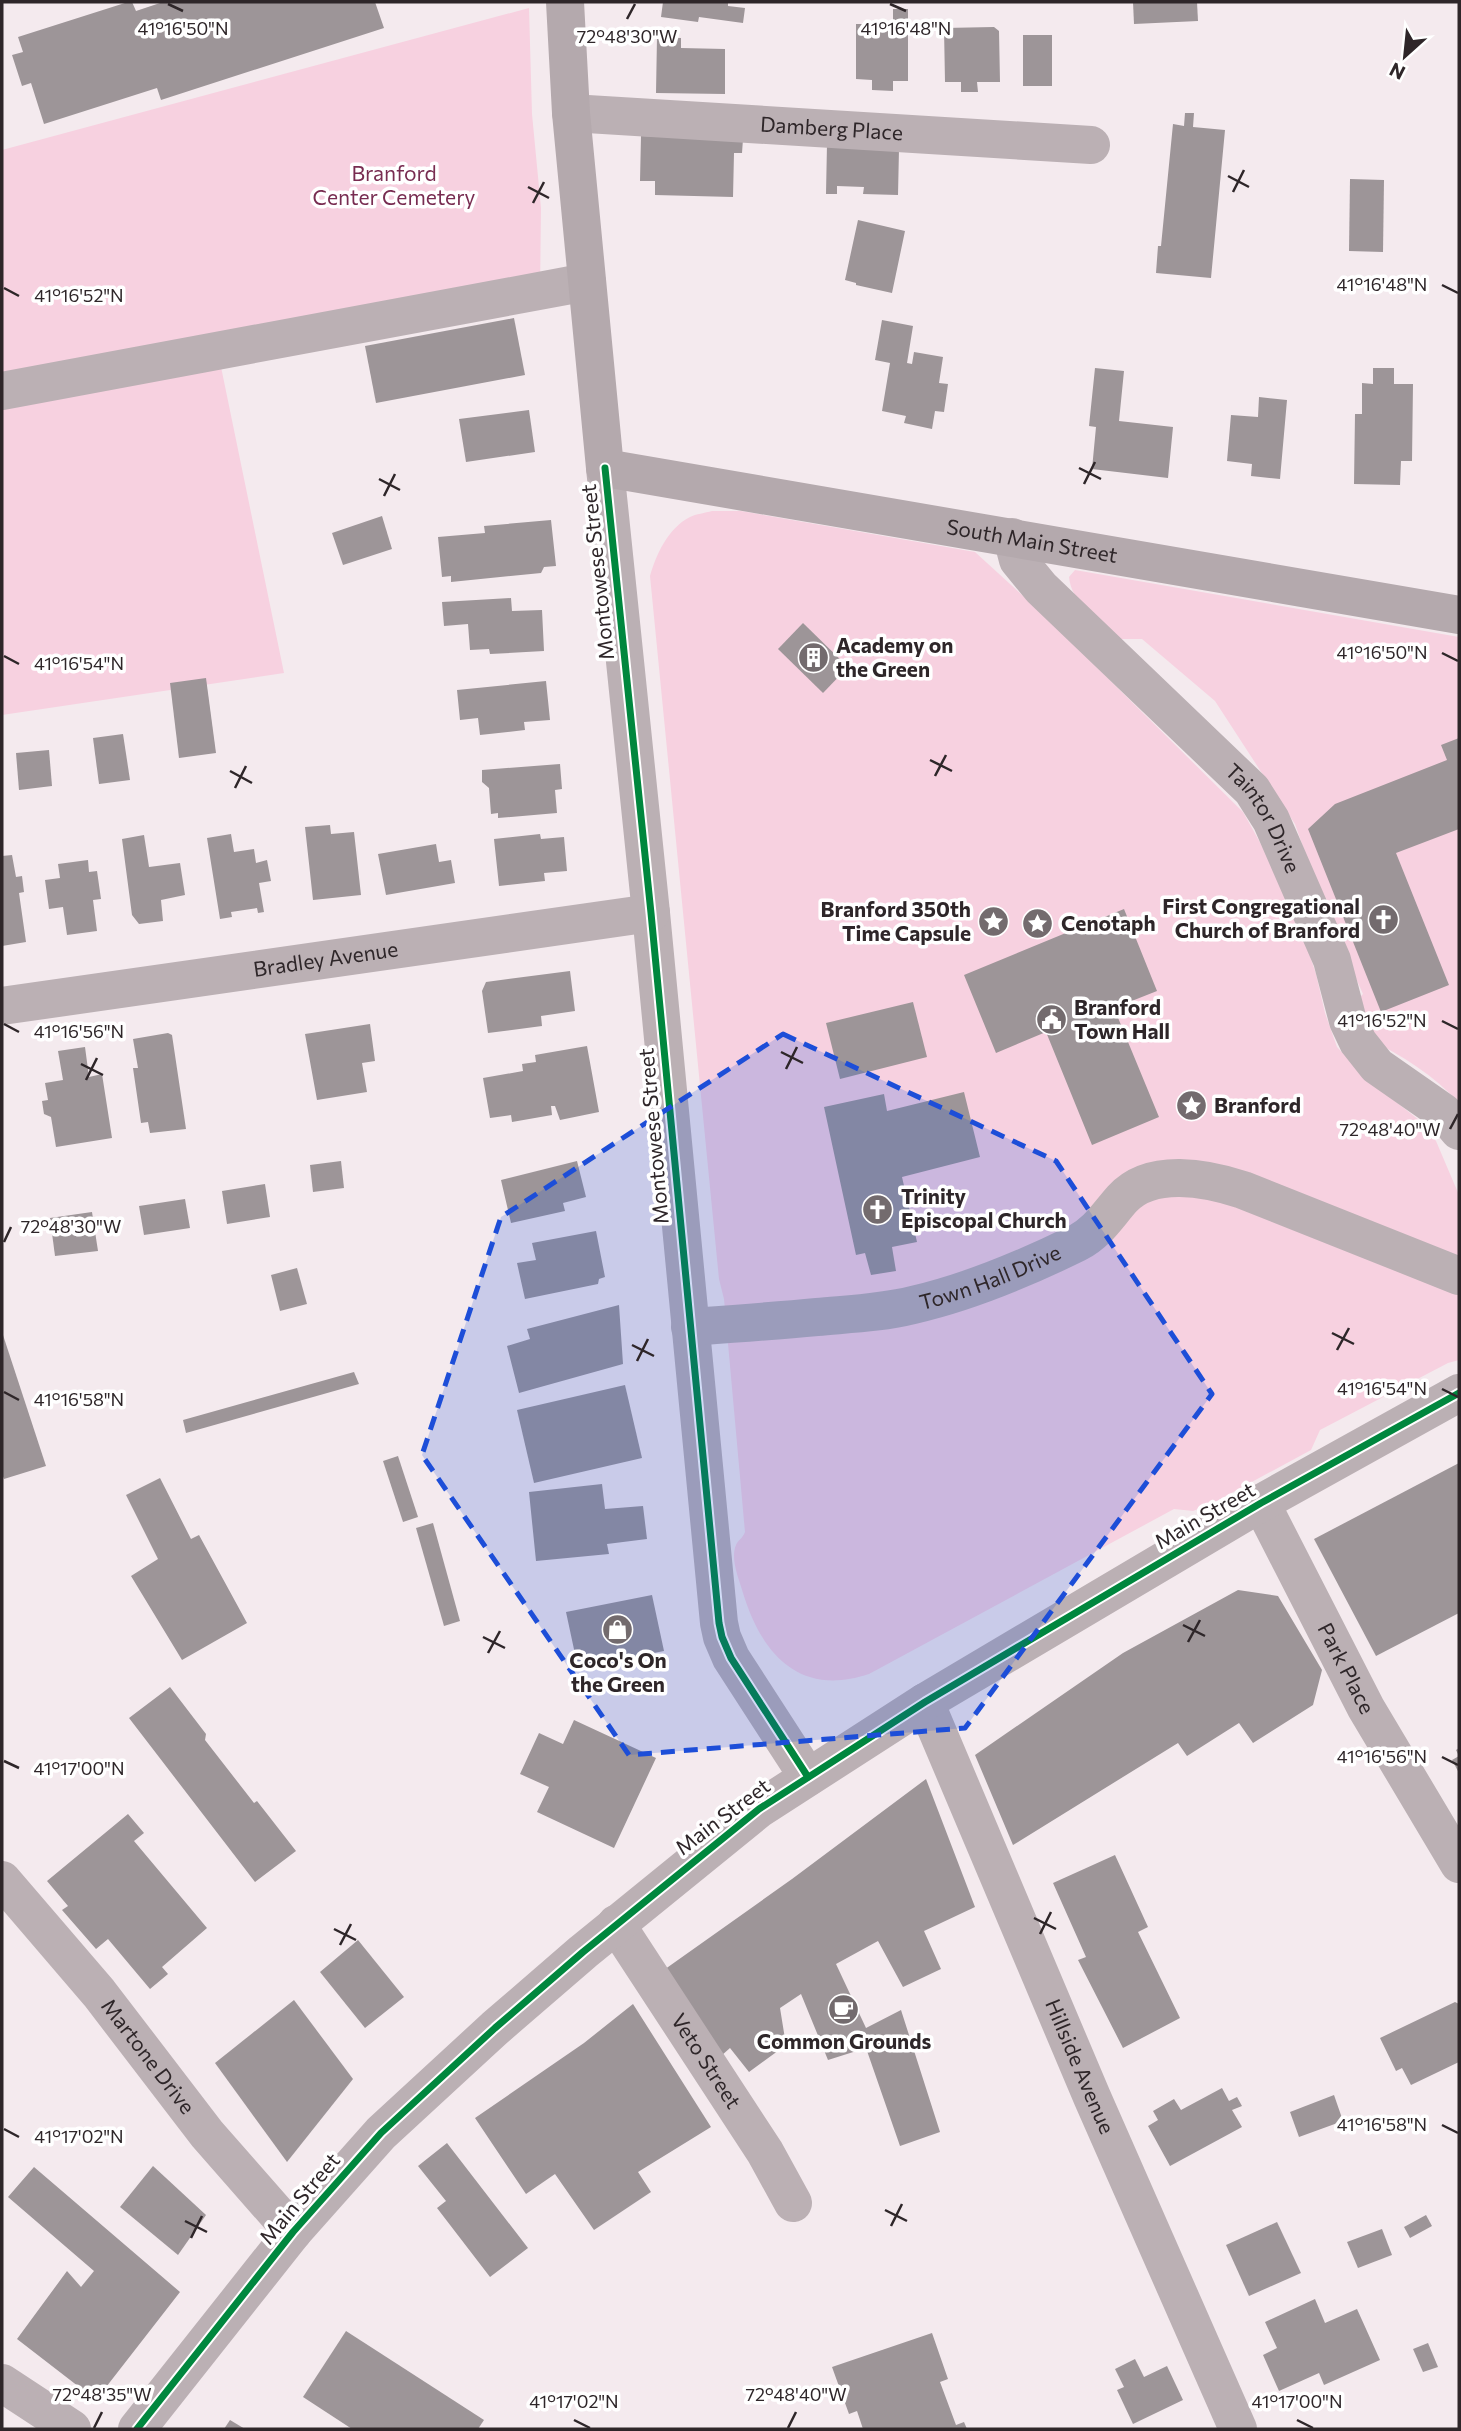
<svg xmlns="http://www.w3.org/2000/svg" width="1461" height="2431" font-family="Commissioner,sans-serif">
  <rect width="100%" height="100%" fill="#f4eaee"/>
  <g fill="#f7d1e0">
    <polygon points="529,8 532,114 541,208 540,295 220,362 284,673 2,715 2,150"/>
    <path d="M 712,511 L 741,511 L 975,552 L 1043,614 L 1243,812 L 1272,864 L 1305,941 L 1316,974 L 1325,1013 L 1337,1047 L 1367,1079 L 1419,1120 L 1436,1141 L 1459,1195 L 1459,1360 L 1448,1363 L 1320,1430 L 1311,1450 L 1211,1504 L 1193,1511 L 1174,1509 L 869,1674 C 800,1697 762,1655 743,1593 C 739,1579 730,1559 736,1545 C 738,1540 743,1538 745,1532 L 724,1299 L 719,1279 L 650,576 C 656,555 668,528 690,517 C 696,514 705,513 712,511 Z"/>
    <path d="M 1075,570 L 1459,637 L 1459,1103 C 1435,1076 1402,1056 1370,1039 L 1356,1001 L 1363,994 L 1325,910 L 1295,824 L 1215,701 L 1142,639 L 1119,639 C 1101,622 1071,603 1069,577 Z"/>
  </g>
  <g fill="#9d9598">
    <polygon points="128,2 132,2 136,11 163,2 375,2 384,28 161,100 157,88 44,124 31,83 22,86 12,55 23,52 18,37"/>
    <polygon points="663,2 728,2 728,6 745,8 743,23 699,17 698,22 661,17"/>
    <polygon points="1133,2 1197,2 1198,21 1134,24"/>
    <polygon points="893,9 908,9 908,81 893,81 893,91 872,90 872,80 856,79 856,24 893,24"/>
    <polygon points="994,27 999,31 1000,82 977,82 978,92 961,92 961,82 945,82 944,28"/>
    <rect x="1023" y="35" width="29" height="51"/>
    <polygon points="657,37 681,38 681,48 725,49 725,94 656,93"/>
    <polygon points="1185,113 1194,113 1193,127 1225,130 1211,278 1156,273 1158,246 1161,246 1173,124 1184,126"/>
    <polygon points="641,136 743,139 742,153 734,153 733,197 655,195 655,181 640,181"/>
    <polygon points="827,144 899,149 898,195 863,194 864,187 837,186 837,194 826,194"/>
    <polygon points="1350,179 1384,180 1383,252 1349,251"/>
    <polygon points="858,220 905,231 892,293 856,285 856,283 845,280"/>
    <polygon points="514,318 525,375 376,403 365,346"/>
    <polygon points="882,320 913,326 907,363 912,364 914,352 943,357 939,383 948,384 944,412 935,411 932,429 904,423 906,416 882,411 890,363 875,360"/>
    <polygon points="1095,368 1124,371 1119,421 1173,427 1168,478 1092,469 1096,427 1089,426"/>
    <polygon points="1373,368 1394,368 1394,384 1413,384 1412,461 1401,461 1400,485 1354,484 1355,414 1362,414 1362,383 1373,384"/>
    <polygon points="1259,397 1287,400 1280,479 1251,476 1252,464 1227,461 1231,415 1258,417"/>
    <polygon points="529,410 535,452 466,462 459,419"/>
    <polygon points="382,516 392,549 343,565 332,533"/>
    <polygon points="551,520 556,566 544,567 541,573 451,582 451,576 442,577 438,537 485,533 484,526"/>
    <polygon points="511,598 512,611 542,610 544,651 490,654 489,649 470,650 468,624 444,626 442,602"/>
    <polygon points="803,623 848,667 823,693 778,649"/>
    <polygon points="206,678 216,753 179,758 170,683"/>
    <polygon points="546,681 550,720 524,722 525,730 480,735 478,718 460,720 457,690"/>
    <polygon points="123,734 130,780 99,784 93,738"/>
    <polygon points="1459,738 1459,829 1396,853 1449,985 1381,1012 1308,829 1335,804 1447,760 1441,745"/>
    <polygon points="49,750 52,786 19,790 16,753"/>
    <polygon points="560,764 562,789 555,790 557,813 498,818 498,813 491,814 489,788 482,782 482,770"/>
    <polygon points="330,825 331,834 354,832 361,895 313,900 305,827"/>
    <polygon points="231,834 234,852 254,849 256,863 267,860 271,881 259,883 264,912 258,913 257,908 231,912 232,917 220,919 207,838"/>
    <polygon points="540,834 541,839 564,837 567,871 544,873 545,881 499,886 494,839"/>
    <polygon points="144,835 149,867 180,863 185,895 161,900 163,921 139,924 132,915 122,839"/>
    <polygon points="436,844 439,862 451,860 455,883 386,895 378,854"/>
    <polygon points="12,855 16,877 22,876 24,892 19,893 26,942 2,946 2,856"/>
    <polygon points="88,860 89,872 97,871 101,899 93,900 97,931 67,935 63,907 49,909 45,880 60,878 58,864"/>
    <polygon points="1124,909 1157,991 1114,1008 1159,1117 1092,1145 1046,1032 996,1053 964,975"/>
    <polygon points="570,971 575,1011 541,1016 542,1026 488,1033 482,991 486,982"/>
    <polygon points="913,1002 927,1057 840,1079 826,1023"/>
    <polygon points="370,1024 375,1061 362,1063 367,1092 317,1100 305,1034"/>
    <polygon points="168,1033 172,1035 186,1129 150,1133 148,1122 141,1123 133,1068 138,1068 133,1039"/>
    <polygon points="587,1046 599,1112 560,1120 555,1106 551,1106 552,1115 512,1122 511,1115 490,1118 483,1078 523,1071 522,1064 536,1062 535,1055"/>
    <polygon points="85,1047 89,1077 102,1074 112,1138 56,1147 51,1117 44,1114 42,1101 48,1100 45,1083 63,1080 58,1051"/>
    <polygon points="964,1092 980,1157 902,1177 917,1242 892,1247 896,1271 871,1275 865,1253 856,1255 824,1107 884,1094 887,1111"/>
    <polygon points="341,1161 344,1188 313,1192 310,1165"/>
    <polygon points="577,1161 586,1197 563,1203 565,1211 511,1223 501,1180"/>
    <polygon points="265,1184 270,1217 227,1224 222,1191"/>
    <polygon points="185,1199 190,1228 144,1235 139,1206"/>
    <polygon points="92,1212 98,1251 55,1256 50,1218"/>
    <polygon points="596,1231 605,1277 599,1279 598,1284 525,1299 517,1263 536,1260 532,1243"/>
    <polygon points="297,1268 307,1304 280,1311 271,1275"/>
    <polygon points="619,1305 623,1364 519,1393 507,1346 530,1339 527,1329"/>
    <polygon points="2,1332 46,1466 4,1479 2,1474"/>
    <polygon points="354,1372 359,1384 186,1433 183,1420"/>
    <polygon points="625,1385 642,1458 534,1483 517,1410"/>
    <polygon points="398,1456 418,1517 403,1522 383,1461"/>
    <polygon points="1459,1463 1459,1613 1376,1656 1314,1539"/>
    <polygon points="160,1478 191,1539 199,1535 247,1623 182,1660 131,1576 158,1559 126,1495"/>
    <polygon points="602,1484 605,1509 643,1506 647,1539 607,1544 609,1554 536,1561 529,1492"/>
    <polygon points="433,1523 460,1621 444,1626 416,1528"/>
    <polygon points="1238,1590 1278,1596 1322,1670 1313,1705 1253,1743 1239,1723 1187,1756 1178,1743 1013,1845 975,1755 1123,1653"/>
    <polygon points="652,1595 664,1651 578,1668 566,1612"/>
    <polygon points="170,1687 206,1734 205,1740 254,1803 257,1801 296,1851 255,1882 129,1718"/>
    <polygon points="574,1720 656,1758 614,1848 537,1812 549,1787 520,1774 539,1733 563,1744"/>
    <polygon points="1459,1748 1459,1773 1452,1760 1459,1756 1456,1750"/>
    <polygon points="926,1779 975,1907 924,1931 941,1969 903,1987 878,1941 836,1964 866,2028 901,2010 940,2132 900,2146 866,2048 828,2060 801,1994 780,2008 786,2045 749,2072 730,2048 721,2056 661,1972 792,1879"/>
    <polygon points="128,1814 144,1833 134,1841 207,1928 162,1967 168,1974 150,1989 108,1939 96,1949 62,1910 68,1906 47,1881"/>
    <polygon points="1115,1855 1148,1927 1138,1932 1180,2018 1123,2048 1078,1960 1086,1957 1053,1883"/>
    <polygon points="358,1940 404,1997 365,2028 320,1972"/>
    <polygon points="294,2000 353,2079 287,2162 215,2063"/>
    <polygon points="1455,2002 1459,2004 1459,2062 1411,2085 1402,2068 1396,2071 1380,2038"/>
    <polygon points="633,2004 711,2127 638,2172 651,2192 594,2230 555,2174 526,2194 475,2118 584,2043"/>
    <polygon points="1222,2088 1229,2101 1237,2097 1242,2106 1232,2110 1242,2127 1170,2166 1148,2126 1158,2120 1153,2111 1174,2099 1181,2110"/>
    <polygon points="1334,2095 1343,2121 1299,2137 1290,2112"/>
    <polygon points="447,2143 528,2248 490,2277 437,2208 446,2201 418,2166"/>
    <polygon points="153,2166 206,2215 178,2255 120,2207"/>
    <polygon points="34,2167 180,2292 96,2400 17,2339 67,2271 81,2287 94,2271 8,2197"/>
    <polygon points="1426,2215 1432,2226 1410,2238 1404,2227"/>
    <polygon points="1277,2222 1301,2273 1249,2296 1226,2245"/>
    <polygon points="1382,2229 1392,2255 1358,2268 1347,2242"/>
    <polygon points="1315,2299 1325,2323 1357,2309 1380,2360 1324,2385 1319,2373 1279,2391 1263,2355 1277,2348 1265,2322"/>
    <polygon points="346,2331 484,2420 478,2429 352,2429 303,2397"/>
    <polygon points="932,2333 948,2379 940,2382 956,2425 964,2422 967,2429 863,2429 857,2411 849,2414 832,2367"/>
    <polygon points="1428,2343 1438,2367 1423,2372 1413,2349"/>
    <polygon points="1135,2359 1144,2377 1167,2366 1183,2400 1133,2424 1117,2390 1124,2387 1115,2369"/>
    <polygon points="230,2420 245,2429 224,2429"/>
  </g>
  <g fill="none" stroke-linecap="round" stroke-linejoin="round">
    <g stroke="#bbb0b4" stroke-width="38">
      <path id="s1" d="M 571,113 L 1091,145"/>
      <polyline points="2,391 587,282"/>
      <polyline points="605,468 651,913 719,1623 722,1637 731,1658 808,1777"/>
      <path id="s2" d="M 1012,537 L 1018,560 L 1041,588 L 1252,790 L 1271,820 L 1332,960 L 1348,1021 L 1358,1042 L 1377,1066 L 1443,1112 L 1459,1131"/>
      <path id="s3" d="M 2,1006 L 651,913"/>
      <path id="s4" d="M 690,1327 C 732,1324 775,1321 817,1317 C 849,1314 881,1313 913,1305 C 970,1292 1024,1269 1077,1243 C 1098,1232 1107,1216 1122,1199 C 1151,1167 1207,1178 1243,1190 L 1459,1276"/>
      <path id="s5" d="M 1261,1503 L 1366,1708 L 1459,1864"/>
      <path id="s6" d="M 925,1702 L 1092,2097 L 1238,2429"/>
      <path id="s7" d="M 2,1880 L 99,1993 L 207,2134 L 293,2232"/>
      <path id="s8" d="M 616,1924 L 765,2152 L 793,2203"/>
      <polyline points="2,2383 72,2429"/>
      <polyline points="137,2429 293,2232 381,2133 495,2028 583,1952 759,1809 925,1702 1261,1503 1459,1393"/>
    </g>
    <path stroke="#b4a9ad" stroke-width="38" id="s9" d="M 565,2 L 571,113 L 605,468 L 1459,615"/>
    <defs>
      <g id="cycleway">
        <polyline points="605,468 651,913 719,1623 722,1637 731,1658 808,1777"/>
        <polyline points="137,2429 293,2232 381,2133 495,2028 583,1952 759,1809 925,1702 1261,1503 1459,1393"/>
      </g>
    </defs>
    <use href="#cycleway" stroke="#fff" stroke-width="11"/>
    <use href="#cycleway" stroke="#00873e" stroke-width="7"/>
  </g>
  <path fill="#1d4ed8" fill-opacity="0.2" stroke="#1d4ed8" stroke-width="5" stroke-dasharray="14 9" stroke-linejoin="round" d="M 783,1034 L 1056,1161 L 1212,1394 L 965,1728 L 629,1755 L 422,1455 L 501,1217 Z"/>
  <path fill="none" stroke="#2e2629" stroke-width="2.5" d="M 168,4 L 183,11M 890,4 L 906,11M 627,19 L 635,4M 1228,176 L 1249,187M 528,187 L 549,198M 1233,192 L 1244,170M 533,203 L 544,182M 1442,285 L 1458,293M 4,288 L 19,296M 1079,468 L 1101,479M 379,479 L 400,490M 1084,484 L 1095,462M 384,496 L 395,474M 1442,653 L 1458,661M 4,656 L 19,664M 930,760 L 952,771M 230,771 L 252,783M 935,776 L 946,755M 235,788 L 246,766M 1442,1021 L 1458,1029M 4,1024 L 19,1032M 781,1052 L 803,1063M 81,1064 L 103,1075M 786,1069 L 797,1047M 86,1080 L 97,1058M 1450,1129 L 1458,1114M 4,1242 L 11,1227M 1332,1333 L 1354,1344M 632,1345 L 654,1356M 1337,1350 L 1349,1328M 637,1361 L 648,1339M 1442,1389 L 1458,1397M 4,1392 L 19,1400M 1183,1625 L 1205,1636M 483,1637 L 505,1648M 1188,1642 L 1200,1620M 488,1653 L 500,1631M 1442,1757 L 1458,1765M 4,1761 L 19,1768M 1034,1918 L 1056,1929M 334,1929 L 356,1940M 1040,1934 L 1051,1912M 340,1945 L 351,1924M 1442,2125 L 1458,2133M 4,2129 L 19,2137M 885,2210 L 907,2221M 185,2221 L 207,2232M 891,2226 L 902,2204M 191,2238 L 202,2216M 574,2420 L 590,2428M 1297,2420 L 1313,2428M 94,2428 L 102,2412M 788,2428 L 796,2412"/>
  <defs>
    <symbol id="building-disc" viewBox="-11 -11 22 22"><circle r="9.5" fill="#736b6e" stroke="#fff"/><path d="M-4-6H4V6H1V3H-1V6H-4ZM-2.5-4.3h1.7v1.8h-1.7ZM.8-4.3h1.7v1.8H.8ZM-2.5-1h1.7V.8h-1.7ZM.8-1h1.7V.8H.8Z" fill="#fff"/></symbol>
    <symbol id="church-disc" viewBox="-11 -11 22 22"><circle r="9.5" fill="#736b6e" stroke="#fff"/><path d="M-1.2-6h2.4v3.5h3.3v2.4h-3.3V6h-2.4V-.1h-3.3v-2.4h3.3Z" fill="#fff"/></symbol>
    <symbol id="sight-disc" viewBox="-11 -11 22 22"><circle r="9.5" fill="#736b6e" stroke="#fff"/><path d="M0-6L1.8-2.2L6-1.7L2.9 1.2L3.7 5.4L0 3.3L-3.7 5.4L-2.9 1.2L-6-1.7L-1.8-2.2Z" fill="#fff"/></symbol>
    <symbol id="civic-disc" viewBox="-11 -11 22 22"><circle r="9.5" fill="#736b6e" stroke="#fff"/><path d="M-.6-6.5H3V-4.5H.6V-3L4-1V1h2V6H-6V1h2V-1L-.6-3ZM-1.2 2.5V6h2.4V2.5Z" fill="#fff"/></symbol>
    <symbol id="shop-disc" viewBox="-11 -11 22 22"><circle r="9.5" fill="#736b6e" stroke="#fff"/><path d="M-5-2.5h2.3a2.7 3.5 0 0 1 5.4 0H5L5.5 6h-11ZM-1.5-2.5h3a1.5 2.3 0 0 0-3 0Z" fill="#fff"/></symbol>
    <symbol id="cafe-disc" viewBox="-11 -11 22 22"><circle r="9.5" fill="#736b6e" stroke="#fff"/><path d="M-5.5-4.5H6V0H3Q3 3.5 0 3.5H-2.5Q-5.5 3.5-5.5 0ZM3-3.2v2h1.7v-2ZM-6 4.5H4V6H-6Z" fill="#fff"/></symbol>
  </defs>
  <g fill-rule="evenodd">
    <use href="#building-disc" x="796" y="640" width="35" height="35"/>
    <use href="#church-disc" x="1366" y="902" width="35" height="35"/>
    <use href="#sight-disc" x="976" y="904" width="35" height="35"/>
    <use href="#sight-disc" x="1020" y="906" width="35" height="35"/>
    <use href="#civic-disc" x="1034" y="1002" width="35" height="35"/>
    <use href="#sight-disc" x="1174" y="1088" width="35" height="35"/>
    <use href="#church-disc" x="860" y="1192" width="35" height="35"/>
    <use href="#shop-disc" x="600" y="1612" width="35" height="35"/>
    <use href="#cafe-disc" x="826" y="1992" width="35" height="35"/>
  </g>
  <g text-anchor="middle" stroke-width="7" stroke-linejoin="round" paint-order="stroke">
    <g font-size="21" fill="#2e2629" stroke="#fff">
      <text dy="7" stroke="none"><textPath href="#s1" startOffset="261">Damberg Place</textPath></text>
      <text dy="7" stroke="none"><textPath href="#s9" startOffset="901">South Main Street</textPath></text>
      <text transform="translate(598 572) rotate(-96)" y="7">Montowese Street</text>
      <text dy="7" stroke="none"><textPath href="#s2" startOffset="382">Taintor Drive</textPath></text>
      <text dy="7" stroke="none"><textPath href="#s3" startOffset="327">Bradley Avenue</textPath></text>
      <text transform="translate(654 1136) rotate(-95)" y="7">Montowese Street</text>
      <text dy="7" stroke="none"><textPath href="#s4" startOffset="306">Town Hall Drive</textPath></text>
      <text transform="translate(1205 1516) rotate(-30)" y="7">Main Street</text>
      <text dy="7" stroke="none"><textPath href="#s5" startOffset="186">Park Place</textPath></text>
      <text transform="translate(723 1817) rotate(-37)" y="7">Main Street</text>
      <text dy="7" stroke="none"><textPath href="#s7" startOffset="229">Martone Drive</textPath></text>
      <text dy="7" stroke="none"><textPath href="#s8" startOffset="164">Veto Street</textPath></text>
      <text dy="7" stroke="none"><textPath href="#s6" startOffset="396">Hillside Avenue</textPath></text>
      <text transform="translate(300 2199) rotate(-50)" y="7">Main Street</text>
    </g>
    <g font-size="21" fill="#782c51" stroke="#fff">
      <text x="394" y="181">Branford<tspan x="394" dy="24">Center Cemetery</tspan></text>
    </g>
    <g font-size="21" font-weight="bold" fill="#2e2629" stroke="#fff" text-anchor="start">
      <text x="836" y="653">Academy on<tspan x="836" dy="24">the Green</tspan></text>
      <text x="1360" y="914" text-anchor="end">First Congregational<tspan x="1360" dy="24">Church of Branford</tspan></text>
      <text x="971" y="917" text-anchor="end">Branford 350th<tspan x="971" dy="24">Time Capsule</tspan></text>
      <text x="1061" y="931">Cenotaph</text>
      <text x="1074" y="1015">Branford<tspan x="1074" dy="24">Town Hall</tspan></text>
      <text x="1214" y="1113">Branford</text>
      <text x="901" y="1204">Trinity<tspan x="901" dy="24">Episcopal Church</tspan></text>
      <text x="618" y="1668" text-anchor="middle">Coco's On<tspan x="618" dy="24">the Green</tspan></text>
      <text x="844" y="2049" text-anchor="middle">Common Grounds</text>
    </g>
  </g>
  <g font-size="18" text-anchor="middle" fill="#2e2629" stroke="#fff" stroke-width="7" stroke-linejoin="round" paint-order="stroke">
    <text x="183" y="35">41°16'50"N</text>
    <text x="906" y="35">41°16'48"N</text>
    <text x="627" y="43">72°48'30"W</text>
    <text x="1382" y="291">41°16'48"N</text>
    <text x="79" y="302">41°16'52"N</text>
    <text x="1382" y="659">41°16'50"N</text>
    <text x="79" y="670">41°16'54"N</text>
    <text x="1382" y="1027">41°16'52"N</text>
    <text x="79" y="1038">41°16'56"N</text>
    <text x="1390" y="1136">72°48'40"W</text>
    <text x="71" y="1233">72°48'30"W</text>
    <text x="1382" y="1395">41°16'54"N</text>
    <text x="79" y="1406">41°16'58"N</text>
    <text x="1382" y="1763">41°16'56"N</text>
    <text x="79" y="1775">41°17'00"N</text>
    <text x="1382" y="2131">41°16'58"N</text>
    <text x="79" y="2143">41°17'02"N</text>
    <text x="102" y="2401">72°48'35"W</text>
    <text x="796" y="2401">72°48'40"W</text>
    <text x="574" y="2408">41°17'02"N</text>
    <text x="1297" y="2408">41°17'00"N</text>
  </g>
  <rect width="1461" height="2431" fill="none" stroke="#2e2629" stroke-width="7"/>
  <g transform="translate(1405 56) rotate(207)" stroke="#ffffff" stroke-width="5" paint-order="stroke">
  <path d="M0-5L12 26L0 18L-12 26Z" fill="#2e2629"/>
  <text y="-10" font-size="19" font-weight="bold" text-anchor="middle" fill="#2e2629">N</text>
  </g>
</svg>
